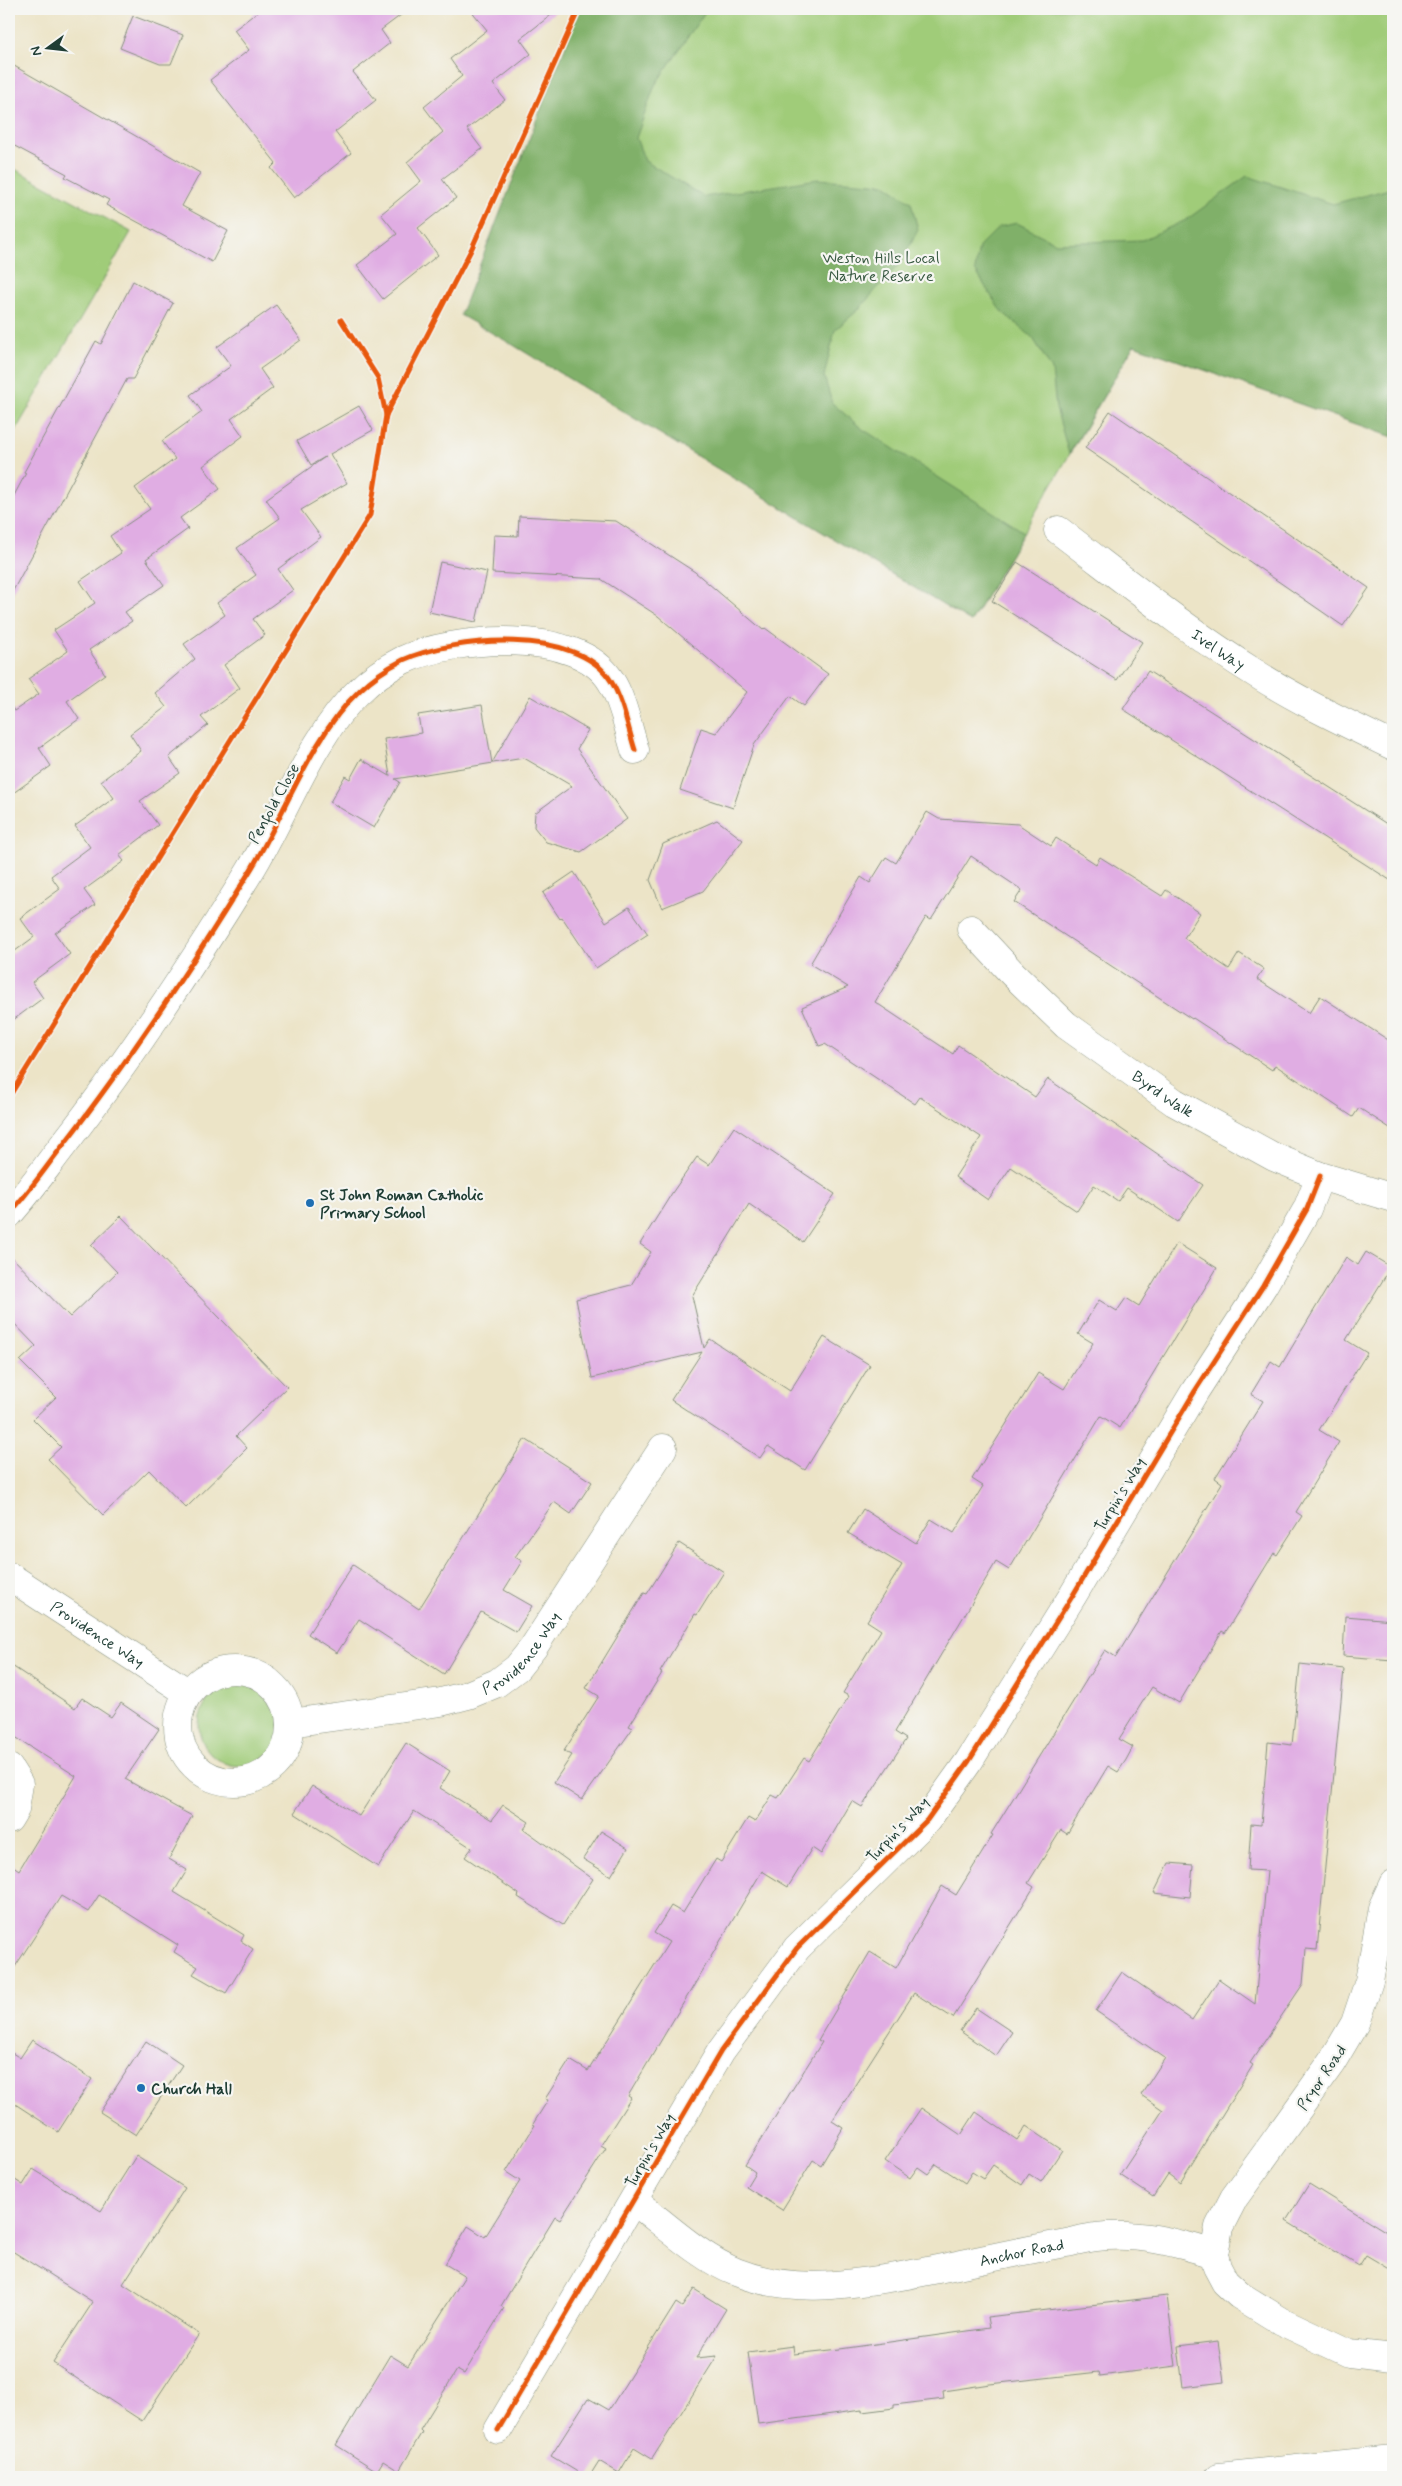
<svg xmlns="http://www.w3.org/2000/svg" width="1402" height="2486" font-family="Mynerve,sans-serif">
  <rect width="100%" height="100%" fill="#f6f6f2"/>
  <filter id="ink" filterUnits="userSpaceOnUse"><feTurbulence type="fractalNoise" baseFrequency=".02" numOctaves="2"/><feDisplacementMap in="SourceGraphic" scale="10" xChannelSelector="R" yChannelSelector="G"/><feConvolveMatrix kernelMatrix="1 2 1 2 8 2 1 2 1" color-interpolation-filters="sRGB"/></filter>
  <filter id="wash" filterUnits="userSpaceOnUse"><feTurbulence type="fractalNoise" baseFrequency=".0096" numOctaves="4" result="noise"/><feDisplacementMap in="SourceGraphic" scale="20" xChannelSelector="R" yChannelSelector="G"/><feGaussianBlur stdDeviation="1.12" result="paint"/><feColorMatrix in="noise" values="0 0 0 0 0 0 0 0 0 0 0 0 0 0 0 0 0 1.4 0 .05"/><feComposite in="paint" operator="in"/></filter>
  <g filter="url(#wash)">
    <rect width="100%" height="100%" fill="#ece4c7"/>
    <g fill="#a0cc79" stroke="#608456">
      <polygon points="623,9 1393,9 1393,437 1134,345 971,622 515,346"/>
      <polygon points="9,166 131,232 9,442"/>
      <circle cx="240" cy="1725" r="41"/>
    </g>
    <g fill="#80b069" stroke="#50764e">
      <polygon points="580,9 707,9 655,85 636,138 645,161 704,197 818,179 885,184 911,202 918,230 900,263 857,311 835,330 824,376 832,403 861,428 1024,532 971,622 515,346 460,315"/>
      <polygon points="1247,176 1333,204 1393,188 1393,437 1134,345 1069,454 1056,408 1052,370 1033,338 1000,310 975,270 979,247 999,227 1017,223 1056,243 1142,240 1186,220"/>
    </g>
    <g id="blocks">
      <g fill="#e0ade3">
        <polygon points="261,9 409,9 381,30 390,43 353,72 376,100 335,132 351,153 294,198 271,168 276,163 210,80 249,50 234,30"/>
        <polygon points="470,9 559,9 520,39 531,54 493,84 505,100 467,129 482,149 442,179 456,198 418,228 438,255 383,299 357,265 397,234 381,214 421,181 407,162 443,132 424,107 462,76 450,59 487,30"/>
        <polygon points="133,16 183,35 171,64 160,64 120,48"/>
        <polygon points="9,63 200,173 182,206 228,231 212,262 106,205 109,200 65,177 67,174 9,143"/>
        <polygon points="133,281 173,303 133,379 127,379 9,598 9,505 26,473 24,472 96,341 101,344"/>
        <polygon points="276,305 301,340 260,369 273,388 231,419 243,436 203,466 220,489 180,518 188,529 146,559 164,585 125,612 132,621 89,650 105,674 67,701 79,719 39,748 51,766 9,796 9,703 14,711 39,694 28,679 68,651 54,630 95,603 80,581 121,553 110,536 150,509 135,488 175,459 162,441 202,412 190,395 231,366 217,347"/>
        <polygon points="359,406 373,430 330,454 347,483 301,510 321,537 278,569 293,590 253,619 265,635 224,665 240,688 201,717 208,725 169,757 180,773 140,801 158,825 119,855 124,861 84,890 95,905 55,933 70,954 32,982 43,998 9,1023 9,951 11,954 34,937 20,918 60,889 51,876 90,847 75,826 114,798 101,781 141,751 130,734 166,707 155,693 195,659 184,644 225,615 217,603 256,575 237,548 280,518 266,499 325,457 311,465 297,441"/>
        <polygon points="1110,411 1369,588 1343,626 1085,448"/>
        <polygon points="519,516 616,521 695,572 763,630 765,628 828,674 804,706 790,696 754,745 733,808 680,790 701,728 716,733 747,692 658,616 601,579 492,573 494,535 518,536"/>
        <polygon points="440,562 487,572 476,622 429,612"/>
        <polygon points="1017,562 1142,642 1117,680 992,601"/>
        <polygon points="1148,671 1393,828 1393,882 1123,709"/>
        <polygon points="530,696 588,730 577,749 627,819 581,852 546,842 534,827 535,813 572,786 524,758 395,779 400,782 374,828 330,802 345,776 350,779 361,759 390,776 384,739 421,733 418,715 482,705 492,763"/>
        <polygon points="927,812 939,819 1018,824 1051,846 1056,838 1096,864 1100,857 1162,896 1166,890 1200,913 1184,938 1229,969 1239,953 1264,969 1257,979 1309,1013 1320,996 1393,1043 1393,1130 1359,1108 1353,1117 1275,1065 1272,1070 1193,1018 1192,1019 1014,902 1022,890 971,856 931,920 926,917 875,1002 953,1054 958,1045 1035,1097 1048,1079 1203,1185 1178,1222 1127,1188 1118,1201 1094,1185 1077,1211 1011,1167 988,1200 955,1177 981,1137 920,1097 915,1104 825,1044 819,1046 802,1007 848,987 810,964 861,877 870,883 886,857 896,863"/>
        <polygon points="717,820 743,840 703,891 662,908 650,880 663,844"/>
        <polygon points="574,872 606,922 629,907 648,934 596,968 562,917 560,919 543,893"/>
        <polygon points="734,1127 835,1194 803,1242 749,1204 692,1296 704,1348 710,1339 790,1391 824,1337 870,1365 805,1470 768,1446 760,1458 671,1400 702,1352 592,1378 576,1299 631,1285 651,1252 640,1244 672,1193 697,1157 709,1165"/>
        <polygon points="121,1216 287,1387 236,1436 247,1448 186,1508 149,1470 103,1515 48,1459 61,1447 33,1419 56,1397 20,1361 36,1346 9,1318 9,1254 70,1317 117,1272 91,1245"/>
        <polygon points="1177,1243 1217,1268 1120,1428 1101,1416 1009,1570 996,1562 895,1732 906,1739 862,1807 852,1801 821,1854 812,1848 788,1887 762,1871 628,2096 631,2098 601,2145 606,2148 560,2220 555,2217 501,2306 504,2308 464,2374 457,2370 420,2430 422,2432 399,2471 383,2461 377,2471 336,2445 390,2355 408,2366 465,2276 445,2264 468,2226 485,2237 520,2181 506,2172 535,2125 533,2124 548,2100 545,2099 570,2060 588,2071 669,1942 654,1933 671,1906 683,1913 716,1859 721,1862 748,1818 755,1822 772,1795 778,1798 804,1758 809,1761 849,1696 843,1693 881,1630 867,1621 902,1565 848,1533 863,1509 916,1543 931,1519 954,1533 983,1486 972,1479 1038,1373 1064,1389 1093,1343 1078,1334 1099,1300 1117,1311 1126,1298 1139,1306"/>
        <polygon points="1366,1252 1391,1267 1346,1340 1367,1353 1319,1430 1339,1442 1296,1512 1302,1516 1277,1555 1274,1553 1225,1633 1222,1631 1179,1703 1152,1687 1119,1739 1133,1747 1126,1760 1118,1772 1108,1766 1067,1834 1061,1830 1028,1883 1034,1887 953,2018 914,1993 832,2121 843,2128 821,2165 813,2160 782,2210 746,2187 755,2172 745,2165 822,2042 818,2040 870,1952 896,1968 942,1886 956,1895 993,1835 991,1834 1105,1650 1116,1657 1222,1483 1215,1478 1263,1401 1251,1394 1271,1361 1280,1367 1346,1257 1358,1265"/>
        <polygon points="525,1439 592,1482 571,1514 554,1502 515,1557 522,1561 504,1590 532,1606 516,1632 481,1612 444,1674 359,1619 337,1653 308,1634 353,1565 419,1609"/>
        <polygon points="679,1543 724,1572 697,1615 695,1614 660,1672 662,1673 629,1726 633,1728 582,1800 554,1782 572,1755 564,1751 599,1696 586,1688 644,1593 647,1594"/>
        <polygon points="1345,1616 1393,1620 1393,1660 1343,1656"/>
        <polygon points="9,1664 75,1708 82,1698 111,1717 121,1703 159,1729 125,1779 192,1816 169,1859 187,1870 174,1892 244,1935 241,1941 253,1949 226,1993 193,1974 198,1967 174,1952 178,1945 99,1895 88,1912 61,1896 9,1976 9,1863 19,1870 76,1776 9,1733"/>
        <polygon points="1300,1664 1344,1669 1317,1950 1306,1949 1303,1984 1250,2063 1253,2065 1180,2183 1168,2174 1153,2197 1120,2175 1163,2110 1141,2095 1165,2058 1096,2011 1122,1972 1192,2020 1219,1979 1255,2004 1267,1871 1248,1870 1251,1824 1261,1825 1268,1742 1292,1745"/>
        <polygon points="406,1743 450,1771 440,1788 492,1820 503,1805 529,1822 524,1829 593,1879 563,1925 518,1897 519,1894 465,1857 472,1848 414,1811 378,1867 294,1813 312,1786 359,1816"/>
        <polygon points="601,1831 628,1848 611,1876 583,1859"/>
        <polygon points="1169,1863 1193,1865 1190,1897 1154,1893"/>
        <polygon points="976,2008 1012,2032 996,2056 960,2031"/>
        <polygon points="32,2040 92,2079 58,2132 9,2100 9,2051 20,2058"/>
        <polygon points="146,2041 182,2065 136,2135 100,2112"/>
        <polygon points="921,2108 961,2135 976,2112 1017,2140 1026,2126 1062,2150 1041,2182 1029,2174 1022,2185 993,2165 983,2179 972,2172 965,2183 936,2164 928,2174 918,2167 910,2178 885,2161"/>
        <polygon points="136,2156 185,2188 123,2284 199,2334 142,2421 53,2363 93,2302 9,2249 9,2176 23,2185 33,2169 101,2211"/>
        <polygon points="1309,2184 1393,2236 1393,2271 1366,2255 1359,2266 1286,2221"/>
        <polygon points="694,2289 726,2309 696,2358 717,2356 652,2459 634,2448 619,2473 599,2461 589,2477 586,2477 551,2456 588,2398 609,2410 676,2303 682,2307"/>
        <polygon points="1167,2296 1176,2366 1100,2376 1099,2372 990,2384 943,2391 944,2399 894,2405 894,2408 862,2412 862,2410 758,2424 748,2352 793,2346 794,2354 840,2349 989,2328 987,2317"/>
        <polygon points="1218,2341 1224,2382 1183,2387 1178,2346"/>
      </g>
    </g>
  </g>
  <g filter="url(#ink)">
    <use href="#blocks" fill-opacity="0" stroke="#86907e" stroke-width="1"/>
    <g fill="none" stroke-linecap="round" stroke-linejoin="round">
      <defs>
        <g id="minor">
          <path id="s1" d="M 1058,530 C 1123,579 1186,630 1255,673 C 1299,701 1346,723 1393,746"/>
          <path id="s2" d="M 971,929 L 1013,974 L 1066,1025 L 1174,1102 L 1274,1157 L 1320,1176 L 1393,1198"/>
          <path d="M 9,1214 C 29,1192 46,1167 64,1144 C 131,1058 192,965 250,871 C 284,816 312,735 359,691 C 372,678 387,668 403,660 C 453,637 578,626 611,681 C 623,700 628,728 635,750"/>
          <path id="s3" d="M 9,1576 L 187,1692"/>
          <circle cx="234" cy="1726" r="56"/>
          <path id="s4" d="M 290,1723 L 441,1702 L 468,1695 L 497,1683 L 517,1668 L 533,1648 L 663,1448"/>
          <polyline points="9,1768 19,1784 15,1809 9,1819"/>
          <polyline points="1393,1884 1382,1908 1369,1981 1355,2023 1332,2062 1234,2198 1219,2227 1214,2254 1217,2267 1225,2282 1239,2295 1281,2321 1349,2353 1393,2358"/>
          <path id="s5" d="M 634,2201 C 665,2224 700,2258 736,2272 C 789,2293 841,2286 896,2277 C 953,2267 1009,2253 1066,2243 C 1076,2241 1086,2238 1096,2237 C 1136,2232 1176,2242 1214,2254"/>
          <polyline points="498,2430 721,2051 797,1948 927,1820 969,1761 1073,1595 1195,1391 1263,1286 1307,1209 1320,1176"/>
        </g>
        <polyline id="major" points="1219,2477 1393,2459"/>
      </defs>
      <use href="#minor" stroke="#86907e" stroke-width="29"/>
      <use href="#major" stroke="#86907e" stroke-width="29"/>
      <use href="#minor" stroke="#fff" stroke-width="28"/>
      <use href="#major" stroke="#fff" stroke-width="28"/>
      <defs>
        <g id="cycleway">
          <polyline points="341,320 378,378 386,415"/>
          <polyline points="9,1097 370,515 386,415 471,250 579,9"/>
          <path d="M 9,1214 C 29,1192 46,1167 64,1144 C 131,1058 192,965 250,871 C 284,816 312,735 359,691 C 372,678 387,668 403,660 C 453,637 578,626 611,681 C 623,700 628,728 635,750"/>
          <polyline points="498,2430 721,2051 797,1948 927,1820 969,1761 1073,1595 1195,1391 1263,1286 1307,1209 1320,1176"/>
        </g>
      </defs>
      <use href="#cycleway" stroke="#f6f6f2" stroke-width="8"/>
      <use href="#cycleway" stroke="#e8590c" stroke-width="5"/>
    </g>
  </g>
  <g fill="#1f6fb2" stroke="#f6f6f2" stroke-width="2">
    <circle cx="310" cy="1203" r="5"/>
    <circle cx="141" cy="2088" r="5"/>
  </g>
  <g text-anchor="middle" stroke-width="4.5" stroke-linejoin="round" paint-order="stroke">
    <g font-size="16" fill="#395a42" stroke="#f6f6f2">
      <text x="881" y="263">Weston Hills Local<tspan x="881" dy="18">Nature Reserve</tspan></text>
    </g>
    <g font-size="16" fill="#1f3d34" stroke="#f6f6f2">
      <text dy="6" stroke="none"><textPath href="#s1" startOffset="200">Ivel Way</textPath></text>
      <text transform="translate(273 803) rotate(-61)" y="6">Penfold Close</text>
      <text dy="6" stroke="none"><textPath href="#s2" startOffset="254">Byrd Walk</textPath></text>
      <text transform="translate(1119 1494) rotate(-59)" y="6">Turpin's Way</text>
      <text dy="6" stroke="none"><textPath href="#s3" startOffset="106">Providence Way</textPath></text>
      <text dy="6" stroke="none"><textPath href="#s4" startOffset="250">Providence Way</textPath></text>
      <text transform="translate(897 1829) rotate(-47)" y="6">Turpin's Way</text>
      <text transform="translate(1321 2077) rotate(-56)" y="6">Pryor Road</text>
      <text transform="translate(649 2150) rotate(-60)" y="6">Turpin's Way</text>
      <text dy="6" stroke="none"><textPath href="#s5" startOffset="415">Anchor Road</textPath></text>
    </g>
    <g font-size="16" font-weight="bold" fill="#1f3d34" stroke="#f6f6f2" text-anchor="start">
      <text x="320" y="1200">St John Roman Catholic<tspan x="320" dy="18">Primary School</tspan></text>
      <text x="151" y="2094">Church Hall</text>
    </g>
  </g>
  <rect width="1402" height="2486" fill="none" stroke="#f6f6f2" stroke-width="30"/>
  <g transform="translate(48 48) rotate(255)" stroke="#f6f6f2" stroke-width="4" paint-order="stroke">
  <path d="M0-4L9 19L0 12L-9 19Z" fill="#1f3d34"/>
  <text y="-8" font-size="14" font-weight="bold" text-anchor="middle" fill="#1f3d34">N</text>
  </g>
</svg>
